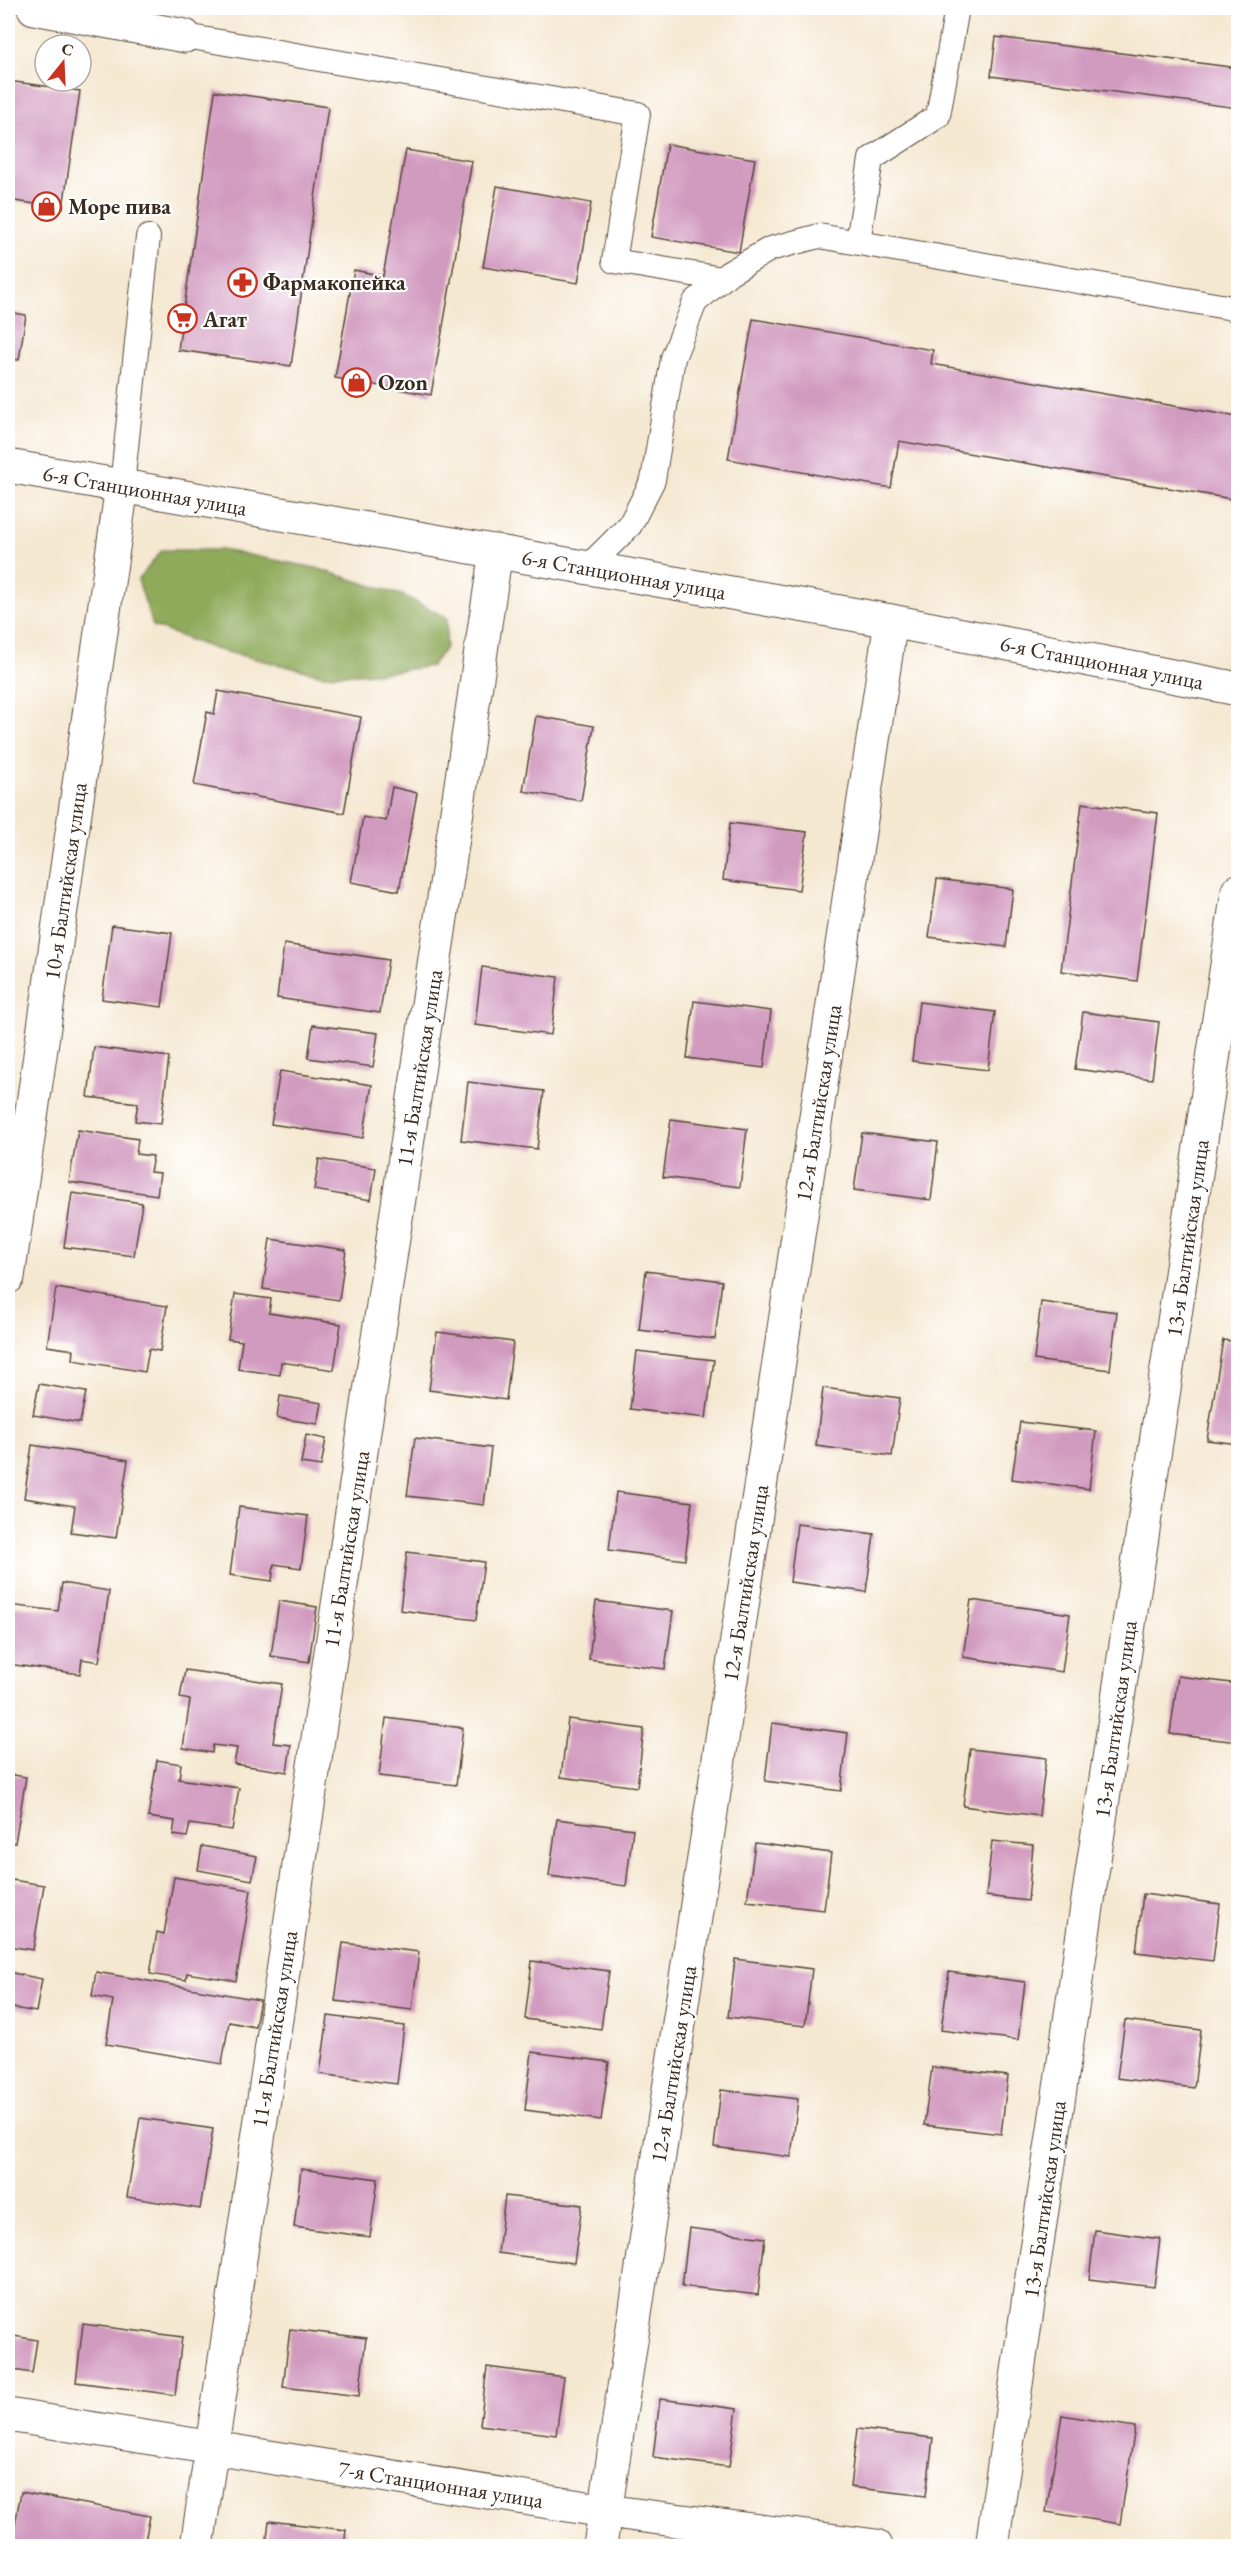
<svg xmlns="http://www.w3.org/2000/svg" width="1246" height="2554" font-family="'EB Garamond',serif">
  <rect width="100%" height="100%" fill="#fff"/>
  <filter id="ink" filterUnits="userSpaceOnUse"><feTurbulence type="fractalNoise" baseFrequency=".0167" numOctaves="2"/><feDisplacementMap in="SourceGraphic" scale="12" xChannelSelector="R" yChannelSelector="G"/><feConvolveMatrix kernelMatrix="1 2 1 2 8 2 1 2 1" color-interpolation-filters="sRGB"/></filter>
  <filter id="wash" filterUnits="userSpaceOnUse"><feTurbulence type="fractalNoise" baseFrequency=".008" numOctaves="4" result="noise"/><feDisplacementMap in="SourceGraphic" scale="24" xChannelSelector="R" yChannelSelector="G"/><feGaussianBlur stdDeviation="1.35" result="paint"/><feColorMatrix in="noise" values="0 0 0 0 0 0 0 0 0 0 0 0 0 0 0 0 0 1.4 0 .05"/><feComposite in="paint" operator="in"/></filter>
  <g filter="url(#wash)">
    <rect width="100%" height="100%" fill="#f5e8d1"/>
    <polygon fill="#90aa5c" stroke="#666a3d" stroke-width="1.5" points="162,550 223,550 316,568 404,596 447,618 446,647 431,666 380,673 323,675 214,649 153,626 138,580"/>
    <g id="blocks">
      <g fill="#d19abf">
        <polygon points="996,37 1238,68 1238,108 991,76"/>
        <polygon points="8,81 80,91 63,208 8,200"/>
        <polygon points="215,91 328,107 291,366 178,350"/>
        <polygon points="667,144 755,159 739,252 651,237"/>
        <polygon points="406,150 472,161 431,395 335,378 354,270 383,276"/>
        <polygon points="497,186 591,203 578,283 483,267"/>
        <polygon points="8,312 26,315 19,360 8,359"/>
        <polygon points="753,319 933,350 931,364 1238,417 1238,500 899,441 891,488 728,459"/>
        <polygon points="218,691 361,717 344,813 194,785 207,712 214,714"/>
        <polygon points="536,716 594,726 581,801 523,791"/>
        <polygon points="392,787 417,793 399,891 351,882 363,817 386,821"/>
        <polygon points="1082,803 1158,813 1137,981 1061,971"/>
        <polygon points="730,823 807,832 799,890 723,880"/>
        <polygon points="937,879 1013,889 1006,947 929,937"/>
        <polygon points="112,925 172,933 162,1007 102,999"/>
        <polygon points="284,944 388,960 380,1013 277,998"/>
        <polygon points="482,967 558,977 551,1035 475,1025"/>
        <polygon points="694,1001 771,1011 764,1068 687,1058"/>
        <polygon points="919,1002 995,1012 988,1070 912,1061"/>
        <polygon points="1083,1012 1159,1022 1152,1079 1075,1069"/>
        <polygon points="313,1025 378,1033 373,1067 308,1058"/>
        <polygon points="94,1047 169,1057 161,1124 135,1121 138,1103 88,1097"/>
        <polygon points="280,1071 372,1085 363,1138 271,1124"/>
        <polygon points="468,1082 544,1091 537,1149 461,1140"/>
        <polygon points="671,1119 747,1129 740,1187 663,1177"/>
        <polygon points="78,1130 138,1139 136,1154 153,1156 150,1172 160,1173 157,1195 69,1182"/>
        <polygon points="862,1133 938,1142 931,1200 854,1190"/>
        <polygon points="319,1159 376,1168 371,1200 314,1190"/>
        <polygon points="72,1193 142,1203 134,1256 64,1247"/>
        <polygon points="270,1239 346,1250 339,1300 263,1289"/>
        <polygon points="646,1271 722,1281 715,1339 639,1330"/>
        <polygon points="56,1288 167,1306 160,1351 149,1349 145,1372 73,1360 74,1350 47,1346"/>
        <polygon points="235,1294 271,1299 269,1313 341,1324 334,1370 281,1362 280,1375 238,1369 242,1341 228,1339"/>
        <polygon points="1041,1302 1117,1312 1110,1370 1034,1360"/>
        <polygon points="437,1332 513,1342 506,1400 429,1390"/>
        <polygon points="1223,1340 1238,1342 1238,1444 1207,1440"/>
        <polygon points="637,1351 714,1360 706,1418 630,1409"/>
        <polygon points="39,1384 86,1392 80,1423 33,1415"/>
        <polygon points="823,1388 900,1398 892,1456 816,1446"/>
        <polygon points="280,1396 322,1403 318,1424 277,1418"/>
        <polygon points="1020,1422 1096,1431 1089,1489 1012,1479"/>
        <polygon points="306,1435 326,1439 321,1466 301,1463"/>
        <polygon points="415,1438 491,1448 484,1505 407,1496"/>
        <polygon points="32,1445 128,1460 116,1538 71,1532 75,1506 24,1498"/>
        <polygon points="616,1492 692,1502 685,1560 609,1550"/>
        <polygon points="239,1507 308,1516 301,1568 274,1564 272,1581 230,1575"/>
        <polygon points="797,1524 874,1534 866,1592 790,1582"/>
        <polygon points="407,1552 484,1562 476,1620 400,1610"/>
        <polygon points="62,1583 109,1591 99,1662 82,1659 80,1674 8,1664 9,1605 58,1611"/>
        <polygon points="971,1600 1070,1614 1062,1672 963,1657"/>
        <polygon points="279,1601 317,1607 309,1662 271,1656"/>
        <polygon points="596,1601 673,1611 665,1669 589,1659"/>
        <polygon points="185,1670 282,1684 273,1743 291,1745 287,1772 234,1764 237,1748 213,1745 212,1753 183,1748 190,1700 180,1698"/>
        <polygon points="1178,1676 1238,1684 1238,1742 1170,1734"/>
        <polygon points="386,1718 463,1728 456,1785 379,1776"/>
        <polygon points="568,1719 644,1729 637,1787 561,1777"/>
        <polygon points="772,1723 848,1733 841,1791 765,1781"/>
        <polygon points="970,1749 1046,1758 1039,1816 963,1806"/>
        <polygon points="157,1760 181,1764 179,1779 239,1788 232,1830 190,1824 187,1837 173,1835 175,1821 148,1817"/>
        <polygon points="8,1774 26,1777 15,1843 8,1841"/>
        <polygon points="557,1819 633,1829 626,1886 549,1876"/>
        <polygon points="992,1841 1033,1845 1028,1901 986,1896"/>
        <polygon points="755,1843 831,1853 824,1910 747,1901"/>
        <polygon points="202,1846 257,1856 252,1880 198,1870"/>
        <polygon points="174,1877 251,1890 236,1981 187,1973 186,1980 150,1974 157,1932 164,1934"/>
        <polygon points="12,1880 44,1885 33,1950 8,1946 8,1897"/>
        <polygon points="1143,1894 1220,1904 1213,1961 1136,1952"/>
        <polygon points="343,1943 419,1952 412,2010 335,2001"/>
        <polygon points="735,1959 812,1969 805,2026 728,2017"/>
        <polygon points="532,1961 609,1971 601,2029 525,2019"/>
        <polygon points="8,1972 42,1979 36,2012 8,2007"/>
        <polygon points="96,1972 260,2000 255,2027 229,2022 222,2064 106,2044 113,2000 92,1996"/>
        <polygon points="949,1972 1025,1982 1018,2040 941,2030"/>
        <polygon points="328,2016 404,2026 397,2084 320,2074"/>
        <polygon points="1125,2020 1201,2030 1194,2088 1117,2078"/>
        <polygon points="532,2052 609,2062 601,2120 525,2110"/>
        <polygon points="932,2067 1008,2076 1001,2134 924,2125"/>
        <polygon points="721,2090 798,2099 791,2157 714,2147"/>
        <polygon points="140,2118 213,2129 200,2209 127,2197"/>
        <polygon points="301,2169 378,2179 370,2237 294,2227"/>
        <polygon points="505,2196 582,2205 574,2263 498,2253"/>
        <polygon points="689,2228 765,2238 758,2295 682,2286"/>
        <polygon points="1095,2230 1160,2239 1154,2287 1089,2279"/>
        <polygon points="83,2324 182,2337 175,2395 76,2382"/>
        <polygon points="290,2329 366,2338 359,2396 283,2387"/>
        <polygon points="8,2335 37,2340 32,2373 8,2369"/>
        <polygon points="487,2367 564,2377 556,2435 480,2425"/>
        <polygon points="660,2399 737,2409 729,2467 653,2457"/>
        <polygon points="1062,2415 1135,2427 1120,2524 1046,2512"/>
        <polygon points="857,2429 933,2438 926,2496 850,2487"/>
        <polygon points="21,2492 150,2516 144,2546 11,2546"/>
        <polygon points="269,2521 346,2530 344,2546 266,2546"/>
      </g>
    </g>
  </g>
  <g filter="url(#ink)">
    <use href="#blocks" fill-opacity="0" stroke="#574639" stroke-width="1.5"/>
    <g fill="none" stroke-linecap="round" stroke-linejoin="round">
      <defs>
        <g id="service">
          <polyline points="185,36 638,114 614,261 722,279"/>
          <polyline points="858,242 871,159 938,116 957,8"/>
          <polyline points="122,486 148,237"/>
          <polyline points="588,567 630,525 653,480 673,358 695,302 729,273 770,249 819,236 1238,309"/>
        </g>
        <g id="minor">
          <polyline points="34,8 185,36"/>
          <polyline points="8,1277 122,486"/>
          <polyline points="8,2415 605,2511 876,2546"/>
          <polyline points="197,2546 496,551"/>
          <polyline points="600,2546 891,621"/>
          <polyline points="992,2546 1238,891"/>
        </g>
        <polyline id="secondary" points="8,466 891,621 1238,689"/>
      </defs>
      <use href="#service" stroke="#574639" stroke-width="26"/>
      <use href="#minor" stroke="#574639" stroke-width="35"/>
      <use href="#secondary" stroke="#574639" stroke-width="35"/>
      <use href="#service" stroke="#fff" stroke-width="24"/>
      <use href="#minor" stroke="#fff" stroke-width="33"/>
      <use href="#secondary" stroke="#fff" stroke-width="33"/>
    </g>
  </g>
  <defs>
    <symbol id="shop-ring" viewBox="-11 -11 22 22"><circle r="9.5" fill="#fff" stroke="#c8321e" stroke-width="1.5"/><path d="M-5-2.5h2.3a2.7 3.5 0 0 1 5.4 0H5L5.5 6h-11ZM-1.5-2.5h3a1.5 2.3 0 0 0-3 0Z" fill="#c8321e"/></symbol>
    <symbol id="pharmacy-ring" viewBox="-11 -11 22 22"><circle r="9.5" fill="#fff" stroke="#c8321e" stroke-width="1.5"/><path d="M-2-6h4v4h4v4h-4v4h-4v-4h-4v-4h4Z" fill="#c8321e"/></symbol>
    <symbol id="supermarket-ring" viewBox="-11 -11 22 22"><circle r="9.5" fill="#fff" stroke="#c8321e" stroke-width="1.5"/><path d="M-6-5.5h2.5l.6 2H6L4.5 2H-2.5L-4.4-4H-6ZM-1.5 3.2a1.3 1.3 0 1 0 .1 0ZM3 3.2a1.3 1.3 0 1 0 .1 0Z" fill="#c8321e"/></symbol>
  </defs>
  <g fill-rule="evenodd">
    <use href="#shop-ring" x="30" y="190" width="33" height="33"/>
    <use href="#pharmacy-ring" x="226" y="266" width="33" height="33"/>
    <use href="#supermarket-ring" x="166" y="302" width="33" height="33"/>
    <use href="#shop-ring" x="340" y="366" width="33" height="33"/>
  </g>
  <g text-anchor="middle" stroke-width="4.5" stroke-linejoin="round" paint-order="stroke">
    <g font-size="22" font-weight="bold" fill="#3b2a1e" stroke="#fff" text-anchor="start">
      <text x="68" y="214">Море пива</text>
      <text x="263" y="290">Фармакопейка</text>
      <text x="203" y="327">Агат</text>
      <text x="378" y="390">Ozon</text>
    </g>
    <g font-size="22" fill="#3b2a1e" stroke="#fff">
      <text transform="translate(145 490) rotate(10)" y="8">6-я Станционная улица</text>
      <text transform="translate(624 574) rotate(10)" y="8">6-я Станционная улица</text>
      <text transform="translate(1102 662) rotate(11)" y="8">6-я Станционная улица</text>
      <text transform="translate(65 881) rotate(-82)" y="8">10-я Балтийская улица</text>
      <text transform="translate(419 1068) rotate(-81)" y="8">11-я Балтийская улица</text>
      <text transform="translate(818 1103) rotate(-81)" y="8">12-я Балтийская улица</text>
      <text transform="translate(1187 1238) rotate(-82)" y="8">13-я Балтийская улица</text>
      <text transform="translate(346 1549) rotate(-81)" y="8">11-я Балтийская улица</text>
      <text transform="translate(745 1583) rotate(-81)" y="8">12-я Балтийская улица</text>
      <text transform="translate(1115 1719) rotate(-82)" y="8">13-я Балтийская улица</text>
      <text transform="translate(274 2029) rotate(-81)" y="8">11-я Балтийская улица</text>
      <text transform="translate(673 2064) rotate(-81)" y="8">12-я Балтийская улица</text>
      <text transform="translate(1044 2199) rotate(-82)" y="8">13-я Балтийская улица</text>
      <text transform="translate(441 2484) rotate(9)" y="8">7-я Станционная улица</text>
    </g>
  </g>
  <rect width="1246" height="2554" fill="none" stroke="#fff" stroke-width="30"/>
  <g transform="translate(63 63) rotate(18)"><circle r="28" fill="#ffffff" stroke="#b1aaa5" stroke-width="1.5"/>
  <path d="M0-4.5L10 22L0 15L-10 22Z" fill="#c8321e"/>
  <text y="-9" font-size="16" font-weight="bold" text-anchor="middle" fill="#3b2a1e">С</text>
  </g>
</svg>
